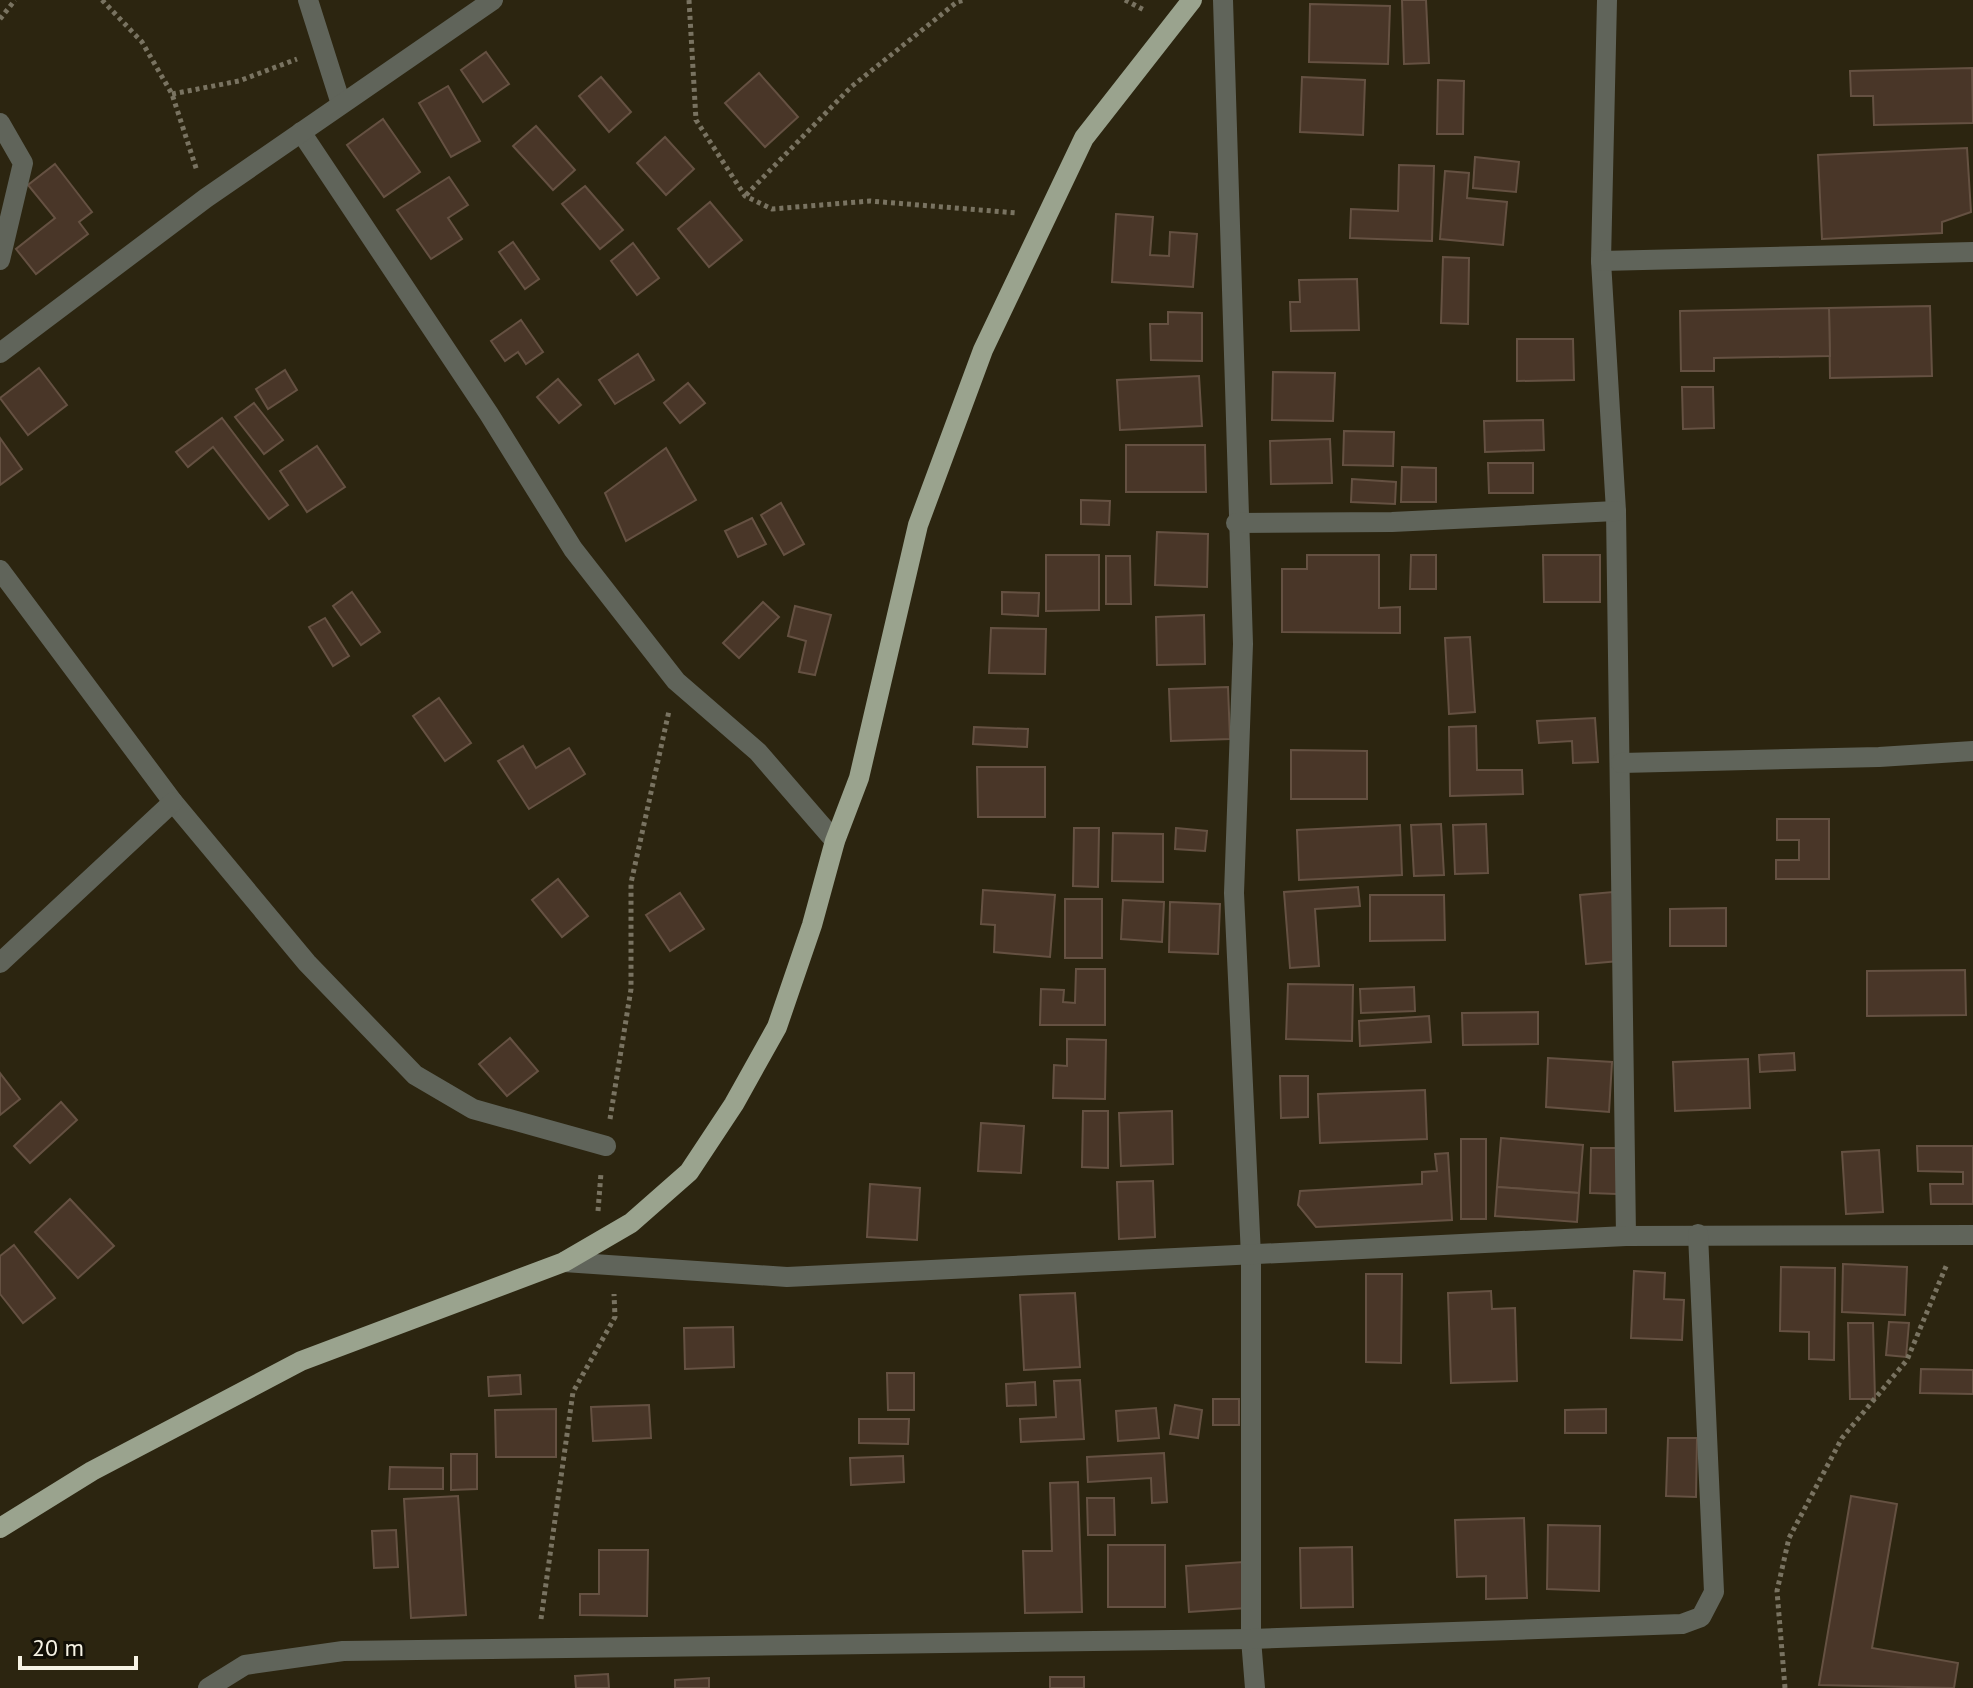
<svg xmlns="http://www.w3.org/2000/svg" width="1973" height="1688" font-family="'PT Sans',sans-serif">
  <rect width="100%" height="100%" fill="#2c2510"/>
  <g fill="#493628" stroke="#655142" stroke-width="2">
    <polygon points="1402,0 1426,0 1429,63 1404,64"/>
    <polygon points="1310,4 1390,6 1388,64 1309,62"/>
    <polygon points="486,52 509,84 483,102 461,70"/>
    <polygon points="1972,68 1973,123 1874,125 1873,96 1851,96 1850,71"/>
    <polygon points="759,73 798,117 765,147 725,103"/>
    <polygon points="601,77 631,112 609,132 579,96"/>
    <polygon points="1302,77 1365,80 1363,135 1300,132"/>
    <polygon points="1438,80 1464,81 1463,134 1437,134"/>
    <polygon points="448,86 480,141 451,157 419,103"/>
    <polygon points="383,119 420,172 384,197 347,145"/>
    <polygon points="536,126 575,170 553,190 513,146"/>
    <polygon points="665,137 694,169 666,195 637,163"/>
    <polygon points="1967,148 1971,212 1942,222 1942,233 1822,239 1818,155"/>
    <polygon points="1475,157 1519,162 1516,192 1473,188"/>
    <polygon points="55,164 92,212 79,222 88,234 36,274 16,249 55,218 28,185"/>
    <polygon points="1399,165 1434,166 1432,241 1350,238 1351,209 1398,211"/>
    <polygon points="1445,171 1469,173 1467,198 1507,202 1503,245 1440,239"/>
    <polygon points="449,177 468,205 448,218 462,239 431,259 397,210"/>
    <polygon points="585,186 623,230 600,249 562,204"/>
    <polygon points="710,202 742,240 709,267 678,229"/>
    <polygon points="1116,214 1153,217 1150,255 1169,256 1170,232 1197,234 1193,287 1112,282"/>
    <polygon points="513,242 539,279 525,289 499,252"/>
    <polygon points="633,243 659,278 637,295 611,261"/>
    <polygon points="1443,257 1469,258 1468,324 1441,323"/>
    <polygon points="1357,279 1359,330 1291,331 1290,302 1300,302 1299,280"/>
    <polygon points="1930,306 1932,376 1830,378 1829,308"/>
    <polygon points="1829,308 1830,356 1714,358 1714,371 1681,371 1680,311"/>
    <polygon points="1168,312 1202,313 1202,361 1151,360 1150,324 1168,324"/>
    <polygon points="521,320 543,352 526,364 518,352 505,361 491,341"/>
    <polygon points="1517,339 1573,339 1574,380 1517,381"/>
    <polygon points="638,354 654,380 615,404 599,380"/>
    <polygon points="39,368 67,405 28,435 0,398"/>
    <polygon points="285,370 297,390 268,409 256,389"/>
    <polygon points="1273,372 1335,373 1333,421 1272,420"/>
    <polygon points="1199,376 1202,426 1120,430 1117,380"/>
    <polygon points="558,379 581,405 559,423 537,397"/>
    <polygon points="688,383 705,403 680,423 664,403"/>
    <polygon points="1682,387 1713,387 1714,428 1683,429"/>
    <polygon points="254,403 283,440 264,454 235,417"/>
    <polygon points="222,418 288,505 269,519 213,447 188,467 176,452"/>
    <polygon points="1543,420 1544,450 1485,452 1484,421"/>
    <polygon points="1344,431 1394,432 1393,466 1343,465"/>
    <polygon points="0,438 22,469 0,485"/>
    <polygon points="1330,439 1332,483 1271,484 1270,441"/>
    <polygon points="1126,445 1205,445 1206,492 1126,492"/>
    <polygon points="317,446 345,487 307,512 280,471"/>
    <polygon points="666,448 696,500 626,541 605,493"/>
    <polygon points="1488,463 1533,463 1533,493 1489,493"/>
    <polygon points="1402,467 1436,468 1436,502 1401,502"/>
    <polygon points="1352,479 1396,482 1395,504 1351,502"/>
    <polygon points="1081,500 1110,501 1109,525 1081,524"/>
    <polygon points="781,503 804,544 784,555 761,515"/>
    <polygon points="752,518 766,544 738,557 725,531"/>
    <polygon points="1157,532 1208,534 1207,587 1155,585"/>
    <polygon points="1046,555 1099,555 1099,610 1046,611"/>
    <polygon points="1307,555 1379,555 1379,608 1400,607 1400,633 1282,632 1282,569 1307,569"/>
    <polygon points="1411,555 1436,555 1436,589 1410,589"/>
    <polygon points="1543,555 1600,555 1600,602 1544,602"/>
    <polygon points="1106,556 1130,556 1131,604 1106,604"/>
    <polygon points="352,592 380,632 361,645 333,606"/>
    <polygon points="1002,592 1039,593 1038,616 1002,614"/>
    <polygon points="763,602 779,617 739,658 723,643"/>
    <polygon points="795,606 831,615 815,675 799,672 806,641 788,636"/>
    <polygon points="1204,615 1205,664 1157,665 1156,617"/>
    <polygon points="325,618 349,656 333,666 309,627"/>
    <polygon points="991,628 1046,629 1045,674 989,673"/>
    <polygon points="1470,637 1475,712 1449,714 1445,638"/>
    <polygon points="1228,687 1230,739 1171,741 1169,689"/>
    <polygon points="439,698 471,743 445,761 413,716"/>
    <polygon points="1595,718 1598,762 1573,763 1572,741 1539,743 1537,721"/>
    <polygon points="1476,726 1477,770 1522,770 1523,794 1450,796 1449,727"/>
    <polygon points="974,727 1028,729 1027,747 973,744"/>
    <polygon points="523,746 536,768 569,748 585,774 529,809 498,761"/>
    <polygon points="1291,750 1367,751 1367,799 1291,799"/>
    <polygon points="977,767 1045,767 1045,817 978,817"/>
    <polygon points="1777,819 1829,819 1829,879 1776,879 1776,860 1799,860 1799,840 1777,840"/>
    <polygon points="1441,824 1444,875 1414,876 1411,825"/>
    <polygon points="1486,824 1488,873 1455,874 1453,825"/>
    <polygon points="1400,825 1402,875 1299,880 1297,830"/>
    <polygon points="1074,828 1099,828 1098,887 1073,886"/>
    <polygon points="1176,828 1207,831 1205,851 1175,849"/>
    <polygon points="1113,833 1163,834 1163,882 1112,881"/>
    <polygon points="558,879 588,916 562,937 532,900"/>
    <polygon points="1358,887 1360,906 1315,909 1319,966 1290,968 1284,892"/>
    <polygon points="983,890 1055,895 1050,957 994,952 995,925 981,924"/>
    <polygon points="1613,892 1619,961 1586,964 1580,895"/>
    <polygon points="680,893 704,929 670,951 646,915"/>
    <polygon points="1370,895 1444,895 1445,940 1370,941"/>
    <rect x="1065" y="899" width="37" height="59"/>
    <polygon points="1123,900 1164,902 1162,942 1121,939"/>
    <polygon points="1170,902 1220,904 1218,954 1169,952"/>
    <polygon points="1726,908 1726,946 1670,946 1670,909"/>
    <polygon points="1076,969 1105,969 1105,1025 1040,1025 1041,989 1064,990 1063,1002 1075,1003"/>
    <polygon points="1965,970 1966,1015 1867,1016 1867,971"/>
    <polygon points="1288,984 1353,985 1352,1041 1286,1039"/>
    <polygon points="1414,987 1415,1011 1361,1013 1360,989"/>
    <polygon points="1538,1012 1538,1044 1463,1045 1462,1013"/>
    <polygon points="1429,1016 1431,1042 1360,1046 1359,1021"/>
    <polygon points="510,1038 538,1071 507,1096 479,1064"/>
    <polygon points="1067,1039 1106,1040 1105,1099 1053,1098 1054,1065 1067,1066"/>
    <polygon points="1794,1053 1795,1070 1760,1072 1759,1055"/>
    <polygon points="1548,1058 1612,1062 1609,1112 1546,1107"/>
    <polygon points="1748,1059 1750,1108 1675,1111 1673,1062"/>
    <polygon points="0,1073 20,1099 0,1115"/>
    <polygon points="1280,1076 1308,1076 1308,1117 1281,1118"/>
    <polygon points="1425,1090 1427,1139 1320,1143 1318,1094"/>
    <polygon points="61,1102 77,1120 30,1163 14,1146"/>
    <polygon points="1083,1111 1108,1111 1108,1168 1082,1167"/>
    <polygon points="1172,1111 1173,1164 1121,1166 1119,1113"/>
    <polygon points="981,1123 1024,1126 1021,1173 978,1171"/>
    <polygon points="1501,1138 1583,1145 1579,1193 1497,1187"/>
    <rect x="1461" y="1139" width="25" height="80"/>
    <polygon points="1917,1146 1973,1146 1973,1204 1931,1204 1930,1184 1963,1184 1963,1172 1918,1171"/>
    <polygon points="1591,1148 1618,1148 1617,1194 1590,1193"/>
    <polygon points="1879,1150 1883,1212 1846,1214 1842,1152"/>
    <polygon points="1448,1153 1452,1220 1316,1227 1298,1205 1300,1191 1422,1184 1422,1172 1437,1171 1435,1154"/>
    <polygon points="1153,1181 1155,1237 1119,1239 1117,1182"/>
    <polygon points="870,1184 920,1188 917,1240 867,1237"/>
    <polygon points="1497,1187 1579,1193 1577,1222 1495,1216"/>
    <polygon points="70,1199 114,1246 78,1278 35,1232"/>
    <polygon points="14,1245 55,1298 23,1323 0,1294 0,1256"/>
    <polygon points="1843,1264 1907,1267 1905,1315 1842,1312"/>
    <polygon points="1781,1267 1835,1268 1834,1360 1809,1359 1809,1332 1780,1331"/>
    <polygon points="1634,1271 1665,1273 1664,1299 1684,1300 1682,1340 1631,1338"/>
    <polygon points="1366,1274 1402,1274 1401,1363 1366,1362"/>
    <polygon points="1491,1291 1492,1309 1515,1308 1517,1381 1451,1383 1448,1293"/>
    <polygon points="1075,1293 1080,1367 1024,1370 1020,1295"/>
    <polygon points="1889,1322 1909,1323 1906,1357 1886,1355"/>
    <polygon points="1848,1323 1873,1323 1875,1399 1850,1399"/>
    <polygon points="733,1327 734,1367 685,1369 684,1328"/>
    <polygon points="1921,1369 1973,1370 1973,1394 1920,1393"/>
    <polygon points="887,1373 914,1373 914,1410 888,1410"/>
    <polygon points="520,1375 521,1394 489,1396 488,1377"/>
    <polygon points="1080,1380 1084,1439 1021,1442 1020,1419 1056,1417 1054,1381"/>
    <polygon points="1035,1382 1036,1405 1007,1406 1006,1384"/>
    <rect x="1213" y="1399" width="26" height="26"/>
    <polygon points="649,1405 651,1438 593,1441 591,1407"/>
    <polygon points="1175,1405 1202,1410 1198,1438 1170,1434"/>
    <polygon points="1156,1408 1159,1438 1118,1441 1116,1411"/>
    <polygon points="556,1409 556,1457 496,1457 495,1410"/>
    <polygon points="1606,1409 1606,1433 1565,1433 1565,1410"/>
    <polygon points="859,1419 909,1419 908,1444 859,1443"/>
    <polygon points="1668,1438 1697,1438 1696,1497 1666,1496"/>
    <polygon points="1164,1453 1167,1502 1152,1503 1151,1478 1088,1482 1087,1457"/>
    <polygon points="451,1454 477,1454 477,1489 451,1490"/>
    <polygon points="903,1456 904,1482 851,1485 850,1458"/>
    <polygon points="390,1467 443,1468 443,1489 389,1489"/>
    <polygon points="1078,1482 1082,1612 1025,1613 1023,1551 1052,1551 1050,1483"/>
    <polygon points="458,1496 466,1615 411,1618 404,1499"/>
    <polygon points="1851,1496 1897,1504 1872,1648 1958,1663 1954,1688 1819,1685"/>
    <polygon points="1087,1498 1114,1498 1115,1535 1088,1535"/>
    <polygon points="1524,1518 1527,1598 1486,1599 1486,1576 1457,1577 1455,1520"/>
    <polygon points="1548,1525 1600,1526 1599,1591 1547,1589"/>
    <polygon points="396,1530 398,1567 374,1568 372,1531"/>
    <rect x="1108" y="1545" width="57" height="62"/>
    <polygon points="1352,1547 1353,1607 1301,1608 1300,1548"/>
    <polygon points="599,1550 648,1550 647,1616 580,1615 580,1594 599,1594"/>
    <polygon points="1244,1562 1247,1608 1189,1612 1186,1566"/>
    <polygon points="608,1674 609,1688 576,1688 575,1676"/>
    <rect x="1050" y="1677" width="34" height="11"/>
    <polygon points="709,1678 709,1688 675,1688 675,1680"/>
  </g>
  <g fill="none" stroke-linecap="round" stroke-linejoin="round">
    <g stroke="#797361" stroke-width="5" stroke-dasharray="4 4" stroke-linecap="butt">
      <polyline points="102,0 142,42 172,94 197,171"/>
      <polyline points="689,0 696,120 745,196 772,209 870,201 1017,213"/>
      <polyline points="1125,0 1146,11"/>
      <polyline points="0,19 15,0"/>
      <polyline points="172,94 239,81 297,59"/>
      <polyline points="746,195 851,87 957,2 965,0"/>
      <polyline points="610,1119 631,989 631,883 669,711"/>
      <polyline points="598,1211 601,1173"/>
      <polyline points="541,1619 573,1392 615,1317 614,1294"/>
      <polyline points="1785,1688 1777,1591 1789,1538 1842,1438 1907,1360 1947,1264"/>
    </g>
    <g stroke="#60645a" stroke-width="20">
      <polyline points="308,0 341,104"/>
      <polyline points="1223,0 1243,644 1234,893 1251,1256 1251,1639 1255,1688"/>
      <polyline points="1607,0 1601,261 1616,511 1626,1236"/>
      <polyline points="0,123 23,163 0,260"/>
      <polyline points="301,132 489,414 573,549 676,681 758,752 835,841"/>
      <polyline points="1601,261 1973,252"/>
      <polyline points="0,353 206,198 493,0"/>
      <polyline points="1236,523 1392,522 1616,511"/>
      <polyline points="0,570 173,802 307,963 415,1075 473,1109 606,1146"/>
      <polyline points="1621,763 1879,757 1973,751"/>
      <polyline points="0,963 173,802"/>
      <polyline points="564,1262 787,1277 1626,1236 1973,1235"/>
      <polyline points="208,1688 245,1665 343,1651 1251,1639 1682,1624 1701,1617 1714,1592 1698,1234"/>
    </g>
    <polyline stroke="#9aa38e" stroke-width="20" points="0,1528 92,1471 301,1361 564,1262 631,1223 689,1172 734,1104 777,1027 812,925 835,841 859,778 918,525 983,350 1084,138 1192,0"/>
  </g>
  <path d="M20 1656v12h116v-12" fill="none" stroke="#f7f3e5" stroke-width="4"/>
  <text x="32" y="1656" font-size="24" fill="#f7f3e5" stroke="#120f06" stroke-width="6" paint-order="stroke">20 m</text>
</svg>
